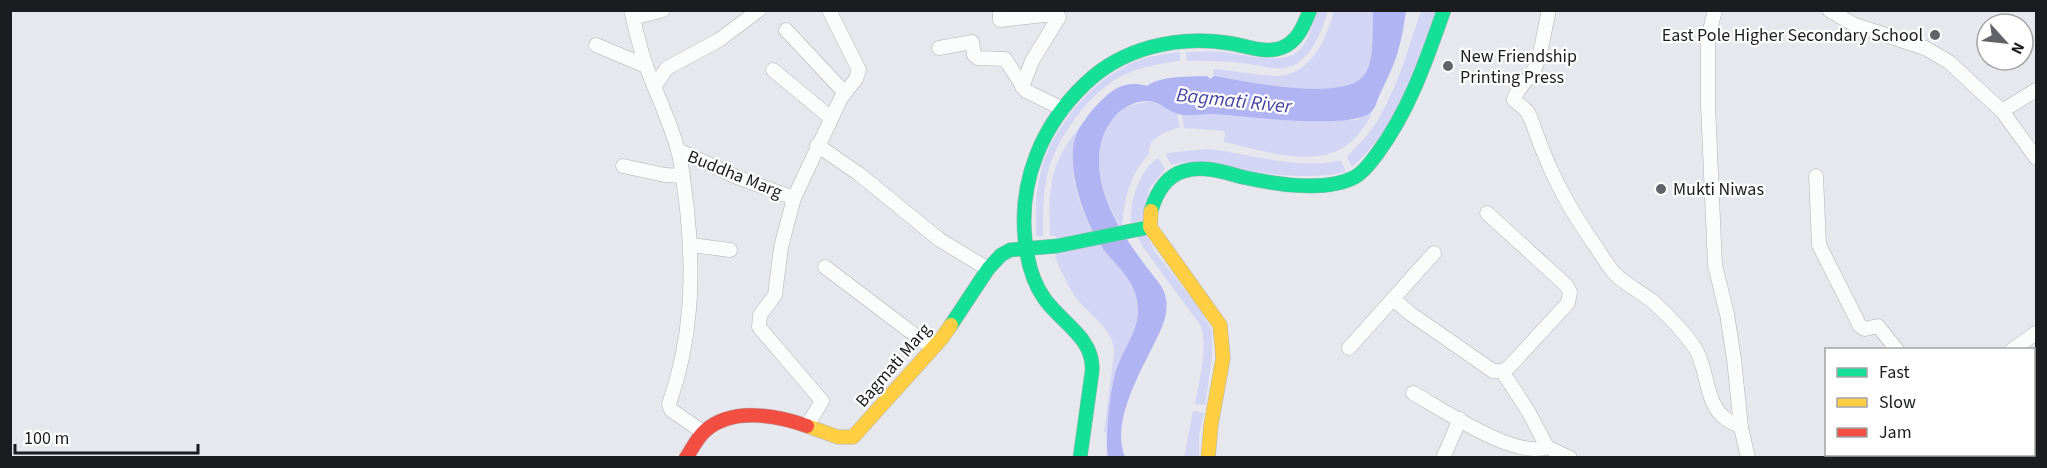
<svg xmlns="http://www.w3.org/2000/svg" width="2047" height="468" font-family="'Source Sans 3',sans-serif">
  <rect width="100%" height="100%" fill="#e7e8ee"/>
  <g fill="#d2d5f3">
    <path d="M 1317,11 L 1328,11 C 1321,32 1311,63 1285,68 C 1271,70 1257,64 1243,63 C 1225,61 1206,61 1187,61 L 1186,52 C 1198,52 1211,51 1224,52 C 1243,54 1280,65 1297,52 C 1308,44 1313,23 1317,11 Z"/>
    <path d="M 1334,11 L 1373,11 C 1372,29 1375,59 1365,74 C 1347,103 1244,81 1214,76 L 1213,69 C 1230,70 1270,78 1285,75 C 1314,69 1327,36 1334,11 Z"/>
    <path d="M 1421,11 L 1436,11 C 1415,64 1398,129 1352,167 L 1347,157 C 1354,148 1364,140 1371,130 C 1395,97 1408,49 1421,11 Z"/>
    <path d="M 1180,52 L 1180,61 C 1162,63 1143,66 1126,74 C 1091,89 1055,139 1047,176 C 1043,196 1043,216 1043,236 L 1036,236 C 1036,215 1035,192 1041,171 C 1050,133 1087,86 1122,68 C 1140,58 1159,54 1180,52 Z"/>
    <path d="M 1152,101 L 1177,113 L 1180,127 C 1167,132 1147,137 1149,154 C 1129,175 1124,200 1122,228 C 1101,197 1082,138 1121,111 C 1130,104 1141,103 1152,101 Z"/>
    <path d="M 1092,111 C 1087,118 1080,126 1077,134 C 1063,167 1083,220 1102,247 C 1115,266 1136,280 1138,305 C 1140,336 1124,344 1116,369 C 1110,388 1109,413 1106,433 L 1104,432 L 1114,353 C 1115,331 1090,315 1077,299 C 1068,286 1060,271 1055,256 L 1060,248 L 1056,236 L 1050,236 C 1049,209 1048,177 1062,153 C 1070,138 1082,124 1092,111 Z"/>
    <path d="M 1372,112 C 1369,120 1364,126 1360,132 C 1329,175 1266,151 1224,142 L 1225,131 L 1184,128 L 1182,115 L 1209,114 L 1295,120 L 1356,120 Z"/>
    <path d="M 1206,149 C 1253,153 1290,170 1338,161 L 1341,161 L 1346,172 C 1297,183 1234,168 1183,162 L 1172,165 L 1166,156 L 1167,153 Z"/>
    <path d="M 1158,158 L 1165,169 L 1149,189 L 1144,220 L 1131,223 C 1130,201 1139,170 1158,158 Z"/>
    <path d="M 1145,232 L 1155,252 L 1201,311 L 1212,331 L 1212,357 L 1205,405 L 1195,404 C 1199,380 1208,350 1201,326 L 1143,247 L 1136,234 Z"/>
    <polygon points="1193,411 1204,413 1199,436 1199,457 1184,458"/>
  </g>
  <path fill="#b0b4f2" d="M 1373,11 L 1406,11 C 1404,24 1402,38 1398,51 C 1394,66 1386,81 1379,96 C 1377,101 1375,109 1371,112 C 1351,131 1240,115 1210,114 C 1201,114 1191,116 1183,115 C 1171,114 1160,102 1150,101 C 1118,100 1099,131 1099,159 C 1098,198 1123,235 1145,265 C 1152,275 1165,287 1166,299 C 1169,316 1160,332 1153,346 C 1138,376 1111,424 1125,457 L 1108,457 C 1104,442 1111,381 1117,367 C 1125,346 1139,331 1138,308 C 1137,282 1118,268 1104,250 C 1085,224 1063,164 1077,133 C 1083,121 1092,109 1102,100 C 1116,86 1128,81 1147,86 C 1162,75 1189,77 1207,76 L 1210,79 L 1214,76 C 1244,81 1347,103 1365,74 C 1375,59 1372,29 1373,11 Z"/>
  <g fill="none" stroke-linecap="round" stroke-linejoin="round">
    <defs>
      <g id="street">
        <path d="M 631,10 C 636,30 640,50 647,68 C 657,95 670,122 678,150 C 683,169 684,189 687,209 C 694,276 692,339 669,404 L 671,410 L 703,432"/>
        <polyline points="1000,10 1000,20 1044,15 1059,17 1032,61 1022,87"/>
        <path d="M 1549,10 C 1544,29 1543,49 1535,68 C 1530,79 1516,88 1514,100 L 1527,111 L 1531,119 C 1547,166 1565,203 1594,244 C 1601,254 1607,265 1615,274 C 1626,285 1640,291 1652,301 C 1667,314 1684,332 1695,348 C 1708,368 1705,404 1725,418 C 1729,422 1736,424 1741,427"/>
        <polyline points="1715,10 1708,38 1708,105 1715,265 1727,314 1734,359 1741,427 1748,458"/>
        <polyline points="1829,10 1855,25 1925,48 1949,62 2002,111 2036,158"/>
        <polyline points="633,18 663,10"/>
        <polyline points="786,30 845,93"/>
        <polyline points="596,45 646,66"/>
        <polyline points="939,48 972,42 974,55 978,58 1005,59 1026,91 1063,109"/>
        <polyline points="773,70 831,118"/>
        <polyline points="654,87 667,68 719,40 759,10"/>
        <polyline points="2002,111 2036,90"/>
        <polyline points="817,145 859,174 940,240 988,269"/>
        <polyline points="678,150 739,178 794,198"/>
        <polyline points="623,166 665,175 683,176"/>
        <polyline points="1816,176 1819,245 1860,326 1865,329 1878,326 1897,350"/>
        <polyline points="691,245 730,250"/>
        <polyline points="825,267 932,348"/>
        <polyline points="1393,299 1411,314 1493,371 1502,371 1509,367 1568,303 1570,292 1566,285 1487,213"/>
        <polyline points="1349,348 1434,253"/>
        <polyline points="2012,350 2036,333"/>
        <polyline points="1502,371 1528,411 1547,447 1570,458"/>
        <path d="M 1413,393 C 1442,409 1516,460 1547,447"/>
        <polyline points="807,426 822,401 759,327 760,315 775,295 781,247 794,198 841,98 856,79 859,70 829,10"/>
        <polyline points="1888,454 1893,458"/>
        <polyline points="1981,454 1986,458"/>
        <polyline points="1443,458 1460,419"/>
      </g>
      <g id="fast">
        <path d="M 1151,211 C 1156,194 1166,176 1184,171 C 1203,165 1224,172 1242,177 C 1274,184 1325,193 1355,177 C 1364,172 1371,162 1377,154 C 1409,111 1426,61 1444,10"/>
        <polyline points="951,325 988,269 1001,255 1010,250 1057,246 1150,227"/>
        <path d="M 1080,458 L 1092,372 C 1095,338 1061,323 1044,298 C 1032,281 1027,260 1025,239 C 1019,180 1042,125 1085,84 C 1122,48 1177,35 1228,43 C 1245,45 1264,54 1281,48 C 1298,42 1304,25 1310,10"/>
      </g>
      <g id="slow">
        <polyline points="1151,211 1150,227 1220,325 1223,358 1211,425 1208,458"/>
        <polyline points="807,426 838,437 853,437 942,338 951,325"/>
      </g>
      <path id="jam" d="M 686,458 C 692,449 697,438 705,431 C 732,407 776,415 807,426"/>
    </defs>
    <use href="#street" stroke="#b0b1b5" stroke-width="15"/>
    <use href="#fast" stroke="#b0b1b5" stroke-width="15"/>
    <use href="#slow" stroke="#b0b1b5" stroke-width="15"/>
    <use href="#jam" stroke="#b0b1b5" stroke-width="15"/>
    <use href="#street" stroke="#fbfcfc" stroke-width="14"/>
    <use href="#fast" stroke="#16e098" stroke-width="14"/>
    <use href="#slow" stroke="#ffcf43" stroke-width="14"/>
    <use href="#jam" stroke="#f24e42" stroke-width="14"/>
  </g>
  <g fill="#626368" stroke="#fff" stroke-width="2">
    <circle cx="1935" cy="35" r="6"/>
    <circle cx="1448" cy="66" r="6"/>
    <circle cx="1661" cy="189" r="6"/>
  </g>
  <g text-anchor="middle" stroke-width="4.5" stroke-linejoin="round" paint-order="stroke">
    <g font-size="18" fill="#1b1c20" stroke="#fff" text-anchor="start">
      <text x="1923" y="41" text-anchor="end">East Pole Higher Secondary School</text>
      <text x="1460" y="62">New Friendship<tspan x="1460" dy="21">Printing Press</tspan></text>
      <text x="1673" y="195">Mukti Niwas</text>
    </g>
    <g font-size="18" fill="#1b1c20" stroke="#fff">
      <text transform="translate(735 174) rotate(22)" y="6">Buddha Marg</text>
      <text transform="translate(893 365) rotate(-49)" y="6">Bagmati Marg</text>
    </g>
    <g font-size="20" font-style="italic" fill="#4542a4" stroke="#fff">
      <text transform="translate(1234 100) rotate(6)" y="7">Bagmati River</text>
    </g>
  </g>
  <rect width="2047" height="468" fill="none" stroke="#1b1c20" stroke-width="24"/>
  <rect x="1825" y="348" width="210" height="108" fill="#ffffff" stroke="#a4a4a6" stroke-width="1.5"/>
  <rect x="1837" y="368" width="30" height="9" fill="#16e098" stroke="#a4a4a6" stroke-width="1.5"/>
  <text x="1879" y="378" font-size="18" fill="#1b1c20">Fast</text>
  <rect x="1837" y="398" width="30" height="9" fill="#ffcf43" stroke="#a4a4a6" stroke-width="1.5"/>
  <text x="1879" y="408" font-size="18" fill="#1b1c20">Slow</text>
  <rect x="1837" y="428" width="30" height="9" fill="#f24e42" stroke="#a4a4a6" stroke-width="1.5"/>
  <text x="1879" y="438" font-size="18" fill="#1b1c20">Jam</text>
  <g transform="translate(2005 42) rotate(117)"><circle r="28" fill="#ffffff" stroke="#a4a4a6" stroke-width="1.5"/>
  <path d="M0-4.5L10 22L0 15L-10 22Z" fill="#626368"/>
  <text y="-9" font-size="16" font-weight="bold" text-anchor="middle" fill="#1b1c20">N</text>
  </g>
  <path d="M15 444v9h183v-9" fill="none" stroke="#1b1c20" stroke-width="3"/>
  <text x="24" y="444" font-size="18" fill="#1b1c20" stroke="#ffffff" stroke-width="4.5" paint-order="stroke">100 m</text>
</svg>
